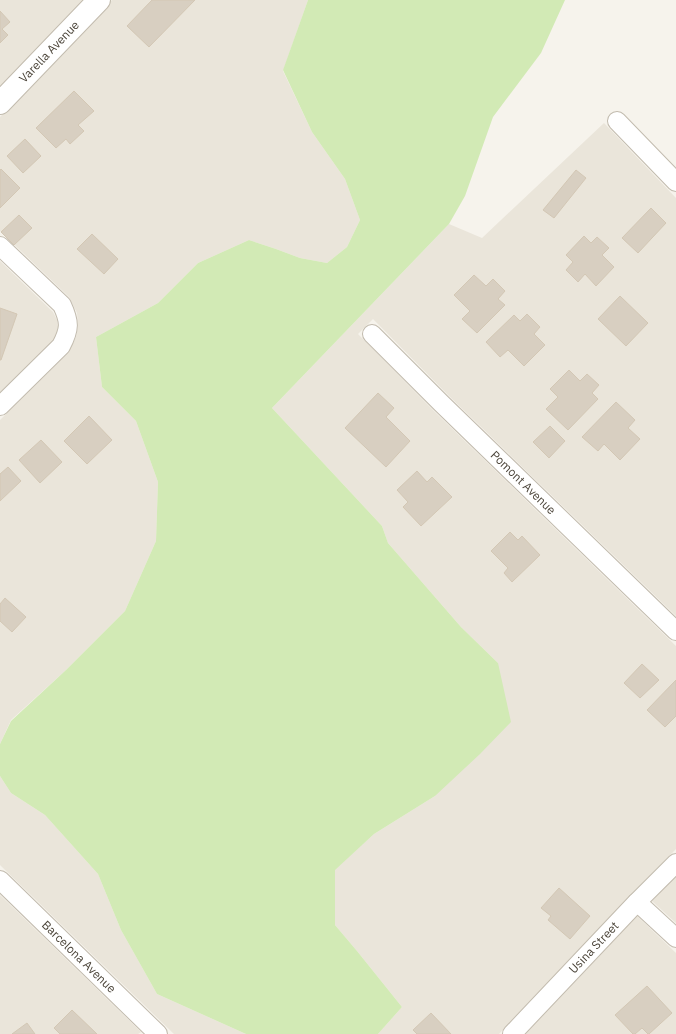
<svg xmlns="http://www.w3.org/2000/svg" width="676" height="1034" font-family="'IBM Plex Sans',sans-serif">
  <rect width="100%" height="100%" fill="#f6f3ec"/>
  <g fill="#eae5da">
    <polygon points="0,0 86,0 0,90"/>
    <polygon points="112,0 308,0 283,71 312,132 345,179 360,220 347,247 327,263 300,258 276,249 249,240 198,263 158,303 96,337 102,387 136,421 158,482 156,541 125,611 66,670 11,720 0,744 0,420 68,353 76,337 78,326 77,313 69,297 0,231 0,117"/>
    <polygon points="604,123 676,198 676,616 449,396 373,319 358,334 434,411 676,646 676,849 623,903 499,1034 378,1034 402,1007 357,951 335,925 334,870 374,834 435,796 498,663 461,627 388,543 382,526 272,408 449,224 482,238"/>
    <polygon points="0,261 53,312 57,320 58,327 57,334 53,341 0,393"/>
    <polygon points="0,776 11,793 45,815 98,874 121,930 157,994 246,1034 174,1034 0,865"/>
    <polygon points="676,876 676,923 652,901"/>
    <polygon points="0,895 141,1032 138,1034 0,1034"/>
    <polygon points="637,916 676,953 676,1034 525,1034"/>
  </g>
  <polygon fill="#d2eab5" points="308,0 565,0 541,53 493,117 465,196 449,224 272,408 382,526 388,543 461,627 498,663 511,722 480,754 435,796 374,834 335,870 335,925 357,951 402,1007 378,1034 246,1034 157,994 121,930 98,874 45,815 11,793 0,776 0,744 11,721 66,670 125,611 156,541 158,482 136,421 102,387 96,337 158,303 198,263 249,240 276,249 300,258 327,263 347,247 360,220 345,179 312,132 283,70"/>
  <g fill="#d8cfc1" stroke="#d3c7b4">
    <polygon points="152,0 195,0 149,47 127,26"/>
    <polygon points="0,11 10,22 2,29 8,35 0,43"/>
    <polygon points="74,91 94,111 78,125 84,131 70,144 66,139 56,148 36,128"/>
    <polygon points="25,139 41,156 23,173 7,156"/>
    <polygon points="1,169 20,188 0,208 0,170"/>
    <polygon points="576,170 586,178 554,218 543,210"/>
    <polygon points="651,208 666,223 638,253 622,238"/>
    <polygon points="19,215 32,228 14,245 1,232"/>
    <polygon points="92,234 118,259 104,274 77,249"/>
    <polygon points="584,236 591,243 597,237 609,248 602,255 614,267 596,286 585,274 578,282 566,270 573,262 566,255"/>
    <polygon points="474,275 486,286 493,279 505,291 498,299 505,305 477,333 462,319 470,311 454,295"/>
    <polygon points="620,296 648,323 626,346 598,319"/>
    <polygon points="0,308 17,314 1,360 0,360"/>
    <polygon points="527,314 540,327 534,334 545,345 524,366 508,350 500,357 486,342 514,315 520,321"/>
    <polygon points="569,370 580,381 587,374 599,385 592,393 598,399 568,430 546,409 558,397 550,389"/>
    <polygon points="378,393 394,408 386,417 410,441 386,467 345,428"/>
    <polygon points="616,402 635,420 628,428 640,439 620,460 604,444 598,451 582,437"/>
    <polygon points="89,416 112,440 87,464 64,441"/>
    <polygon points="550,426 565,441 549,458 533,442"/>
    <polygon points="41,440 62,462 40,483 19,460"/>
    <polygon points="8,467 21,481 0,501 0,474"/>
    <polygon points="417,471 427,482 432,477 452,497 421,526 403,507 408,502 397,490"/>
    <polygon points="510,532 518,540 522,536 540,555 512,582 504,573 508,568 491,551"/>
    <polygon points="5,598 26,617 12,632 0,621 0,604"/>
    <polygon points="642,664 659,680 640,698 624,683"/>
    <polygon points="676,680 676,716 665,727 647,710"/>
    <polygon points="559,888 590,916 570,939 548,920 551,916 541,908"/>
    <polygon points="647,986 672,1013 649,1034 648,1034 642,1028 635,1034 633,1034 615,1015"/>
    <polygon points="72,1010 97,1034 60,1034 54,1028"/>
    <polygon points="431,1013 451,1034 417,1034 413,1030"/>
    <polygon points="27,1023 35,1034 12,1034"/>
  </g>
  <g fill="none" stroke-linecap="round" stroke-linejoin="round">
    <defs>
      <g id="minor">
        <polyline points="617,121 676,182"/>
        <path d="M 0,246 L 62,305 C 70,322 70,329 61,346 L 0,406"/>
        <path id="s1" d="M 372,334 L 441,403 L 676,631"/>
        <path id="s2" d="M 0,880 L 158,1034"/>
        <polyline points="637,902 676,938"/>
        <path id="s3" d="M 512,1034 L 637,902 L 676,863"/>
      </g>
      <g id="tertiary">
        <path id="s4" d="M 0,103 L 99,0"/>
      </g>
    </defs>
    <use href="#minor" stroke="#c2bbae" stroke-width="20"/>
    <use href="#tertiary" stroke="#c2bbae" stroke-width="24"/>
    <use href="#minor" stroke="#fff" stroke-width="18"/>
    <use href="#tertiary" stroke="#fff" stroke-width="22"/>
  </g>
  <g text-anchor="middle" stroke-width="3" stroke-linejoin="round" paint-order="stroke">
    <g font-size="12" fill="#4b4439" stroke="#fff">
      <text dy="4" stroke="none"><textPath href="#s4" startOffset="71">Varella Avenue</textPath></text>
      <text dy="4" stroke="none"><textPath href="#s1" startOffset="212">Pomont Avenue</textPath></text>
      <text dy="4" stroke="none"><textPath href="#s3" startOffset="119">Usina Street</textPath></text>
      <text dy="4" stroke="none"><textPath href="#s2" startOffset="110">Barcelona Avenue</textPath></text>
    </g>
  </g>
</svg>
